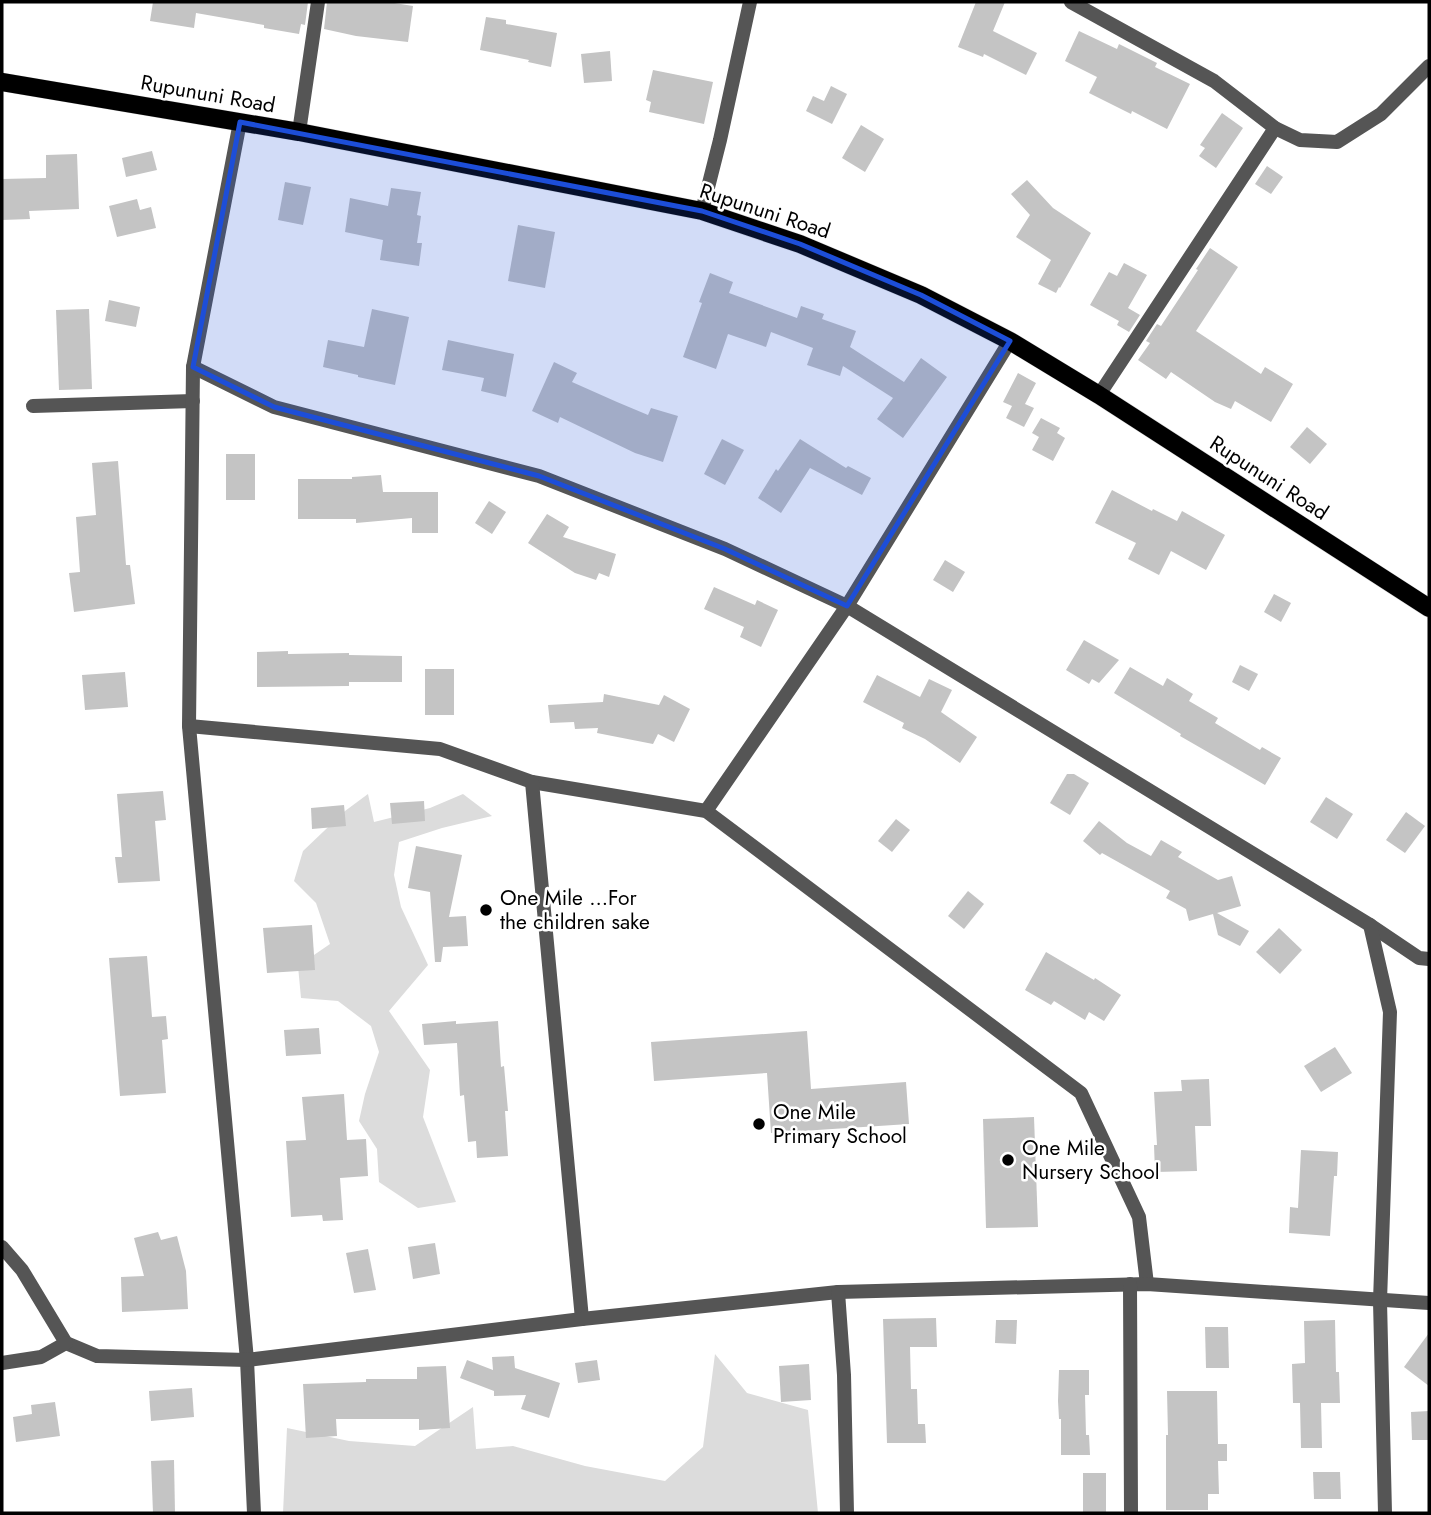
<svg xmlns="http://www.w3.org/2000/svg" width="1431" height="1515" font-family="Jost,sans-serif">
  <rect width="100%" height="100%" fill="#fff"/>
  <g fill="#dcdcdc">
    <polygon points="368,794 374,822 430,808 463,794 492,816 442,828 399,842 394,875 401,907 428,965 389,1011 430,1070 423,1117 456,1202 418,1208 379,1182 377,1149 359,1121 365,1094 379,1052 371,1026 338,1001 301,998 298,966 330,944 316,903 294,881 303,851 345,811"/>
    <polygon points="715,1354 747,1393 808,1410 818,1513 283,1513 287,1428 349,1441 415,1446 473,1407 476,1449 513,1446 585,1466 665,1481 703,1447"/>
  </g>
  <g fill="#c4c4c4">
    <polygon points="153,2 308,2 305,25 301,24 299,34 264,28 264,25 196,13 194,28 150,21"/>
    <polygon points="327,2 388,2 413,6 408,42 356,36 324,29"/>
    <polygon points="976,2 1005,2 993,31 1037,53 1026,75 984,54 983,57 958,47"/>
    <polygon points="486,17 506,20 506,24 557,33 551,67 528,62 529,60 480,50"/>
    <polygon points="1079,31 1117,49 1119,44 1157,63 1155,67 1190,84 1167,129 1132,111 1131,114 1089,93 1097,77 1065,61"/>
    <polygon points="610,51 612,81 584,83 581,54"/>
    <polygon points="653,70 713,82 704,124 649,112 651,102 646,100"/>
    <polygon points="831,86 847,94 832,124 806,111 813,96 824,101"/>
    <polygon points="1222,113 1243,128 1216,168 1199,156 1205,148 1200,145"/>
    <polygon points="861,125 884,139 865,172 842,158"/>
    <polygon points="152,151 157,170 126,177 122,158"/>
    <polygon points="77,154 79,209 29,211 30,219 2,220 2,179 46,178 46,155"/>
    <polygon points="1267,166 1283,177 1271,194 1255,184"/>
    <polygon points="1027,180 1053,208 1091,233 1060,288 1059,287 1056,293 1038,284 1051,260 1016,237 1030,215 1011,194"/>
    <polygon points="285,182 311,187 303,225 278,220"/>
    <polygon points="391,188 421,192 417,215 421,216 417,243 422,243 419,266 380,260 383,240 345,232 350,198 388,206"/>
    <polygon points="137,199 140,210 151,207 156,228 117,237 109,206"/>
    <polygon points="518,225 555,232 545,288 508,281"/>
    <polygon points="1210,248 1238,267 1196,331 1261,374 1265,367 1293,384 1271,422 1235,401 1231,409 1215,402 1171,372 1166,379 1138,360 1150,343 1146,341 1157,324 1161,326 1198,270 1196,269"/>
    <polygon points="1124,263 1147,275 1128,308 1140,315 1129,332 1117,325 1119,321 1090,305 1109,272 1117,276"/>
    <polygon points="710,273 733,282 729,293 797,318 801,306 824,314 822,319 856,331 850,347 904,382 921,358 947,377 903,438 877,419 893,398 843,366 840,376 807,365 813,348 771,332 766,347 728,334 716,369 683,357 702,303 699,302"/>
    <polygon points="109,300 140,307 136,327 105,321"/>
    <polygon points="89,309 92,389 59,390 56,310"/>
    <polygon points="372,309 409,317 395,385 358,377 358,375 323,367 328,340 364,347"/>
    <polygon points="448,340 514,354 506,397 481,391 484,378 442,370"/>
    <polygon points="554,362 577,373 572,382 617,402 648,415 651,408 678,416 663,462 635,453 560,417 558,423 532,411"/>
    <polygon points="1018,373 1036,383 1025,404 1034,408 1024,427 1006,418 1012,406 1003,402"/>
    <polygon points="1041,418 1060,428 1057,433 1065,438 1053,461 1032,450 1039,437 1032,433"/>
    <polygon points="1307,427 1327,444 1310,464 1290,447"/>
    <polygon points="722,439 744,450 725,485 704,474"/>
    <polygon points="800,439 846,468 848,466 871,478 862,495 810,468 781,513 758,498 776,469 778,471"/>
    <rect x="226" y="454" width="29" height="46"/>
    <polygon points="118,461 126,565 130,565 135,604 74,612 69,573 80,572 76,517 96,515 92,463"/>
    <polygon points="381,475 383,492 438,492 438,533 412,533 412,518 356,523 356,519 298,519 298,479 352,479 352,477"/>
    <polygon points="1112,490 1152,511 1153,509 1177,521 1182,511 1225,535 1206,570 1171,551 1159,575 1128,559 1136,543 1095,523"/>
    <polygon points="489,501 506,512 492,534 475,523"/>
    <polygon points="547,514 569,527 563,537 616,554 609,577 599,573 596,580 575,573 528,543"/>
    <polygon points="945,560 965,572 953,592 933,580"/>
    <polygon points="714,587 755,605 757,600 778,610 761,647 740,637 744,627 704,609"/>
    <polygon points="1274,594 1291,603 1281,622 1264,612"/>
    <polygon points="1084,640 1119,660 1099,683 1092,679 1089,684 1066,670"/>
    <polygon points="288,651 288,654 349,653 349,655 402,656 402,682 349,682 349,686 257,687 257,652"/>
    <polygon points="1240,665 1258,674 1249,691 1232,682"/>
    <polygon points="1130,667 1163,686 1167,678 1193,694 1189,701 1218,718 1215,723 1260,750 1262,747 1281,758 1265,785 1180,736 1181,734 1114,693"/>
    <rect x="425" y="669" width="29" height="46"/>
    <polygon points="125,672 128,707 85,710 82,675"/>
    <polygon points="877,675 920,697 929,679 952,690 941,712 977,737 960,763 925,739 902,728 904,723 863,702"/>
    <polygon points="604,694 659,705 664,695 690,709 674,742 658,734 653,744 597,733 598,728 575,729 574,722 550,723 548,705 603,702"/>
    <polygon points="1067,774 1074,774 1089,783 1070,815 1050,803"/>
    <polygon points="163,791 166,820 155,821 160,881 118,883 115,857 122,857 117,794"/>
    <polygon points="1326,797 1353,814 1337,839 1310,822"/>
    <polygon points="424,801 425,821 392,824 390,803"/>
    <polygon points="344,805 346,826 312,829 311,808"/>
    <polygon points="1406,812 1425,826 1405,853 1386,840"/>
    <polygon points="896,819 910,830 892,852 878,841"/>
    <polygon points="1099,821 1127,843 1151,856 1161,840 1182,852 1178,857 1218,880 1232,876 1241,906 1217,913 1249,931 1240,946 1218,935 1213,914 1189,921 1186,909 1166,898 1170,891 1102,853 1100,855 1083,841"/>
    <polygon points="416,846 462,855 449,917 466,916 468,946 443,947 441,962 435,962 430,892 408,888"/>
    <polygon points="968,891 984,904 964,929 948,916"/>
    <polygon points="312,925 315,970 267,973 263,928"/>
    <polygon points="1279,928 1302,950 1280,974 1256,952"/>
    <polygon points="1046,952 1094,980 1095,978 1121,995 1104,1021 1089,1012 1085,1020 1054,1001 1051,1005 1025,990"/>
    <polygon points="147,956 152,1017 166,1016 168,1039 162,1040 166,1093 120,1096 109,958"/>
    <polygon points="456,1021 456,1024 498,1021 501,1067 504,1066 508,1111 505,1111 508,1156 477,1158 476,1141 468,1142 464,1095 460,1096 457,1043 424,1045 422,1024"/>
    <polygon points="319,1028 321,1054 286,1056 284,1030"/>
    <polygon points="807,1031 811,1089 906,1082 909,1124 771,1133 767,1073 654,1081 651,1042"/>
    <polygon points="1335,1047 1352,1073 1321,1092 1304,1066"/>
    <polygon points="1209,1079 1211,1126 1195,1126 1197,1171 1155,1172 1154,1145 1157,1145 1154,1092 1182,1091 1181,1080"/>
    <polygon points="344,1094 347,1140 366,1139 368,1176 340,1178 343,1220 323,1221 322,1215 291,1217 286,1141 306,1140 302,1097"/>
    <polygon points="1034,1117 1038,1227 986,1228 983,1119"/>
    <polygon points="1301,1150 1338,1152 1337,1176 1334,1176 1330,1236 1289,1233 1290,1207 1298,1208"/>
    <polygon points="158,1232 161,1240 177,1236 186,1271 188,1309 122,1312 121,1277 144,1276 134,1238"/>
    <polygon points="435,1243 440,1274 413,1279 408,1247"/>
    <polygon points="368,1249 376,1290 354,1293 346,1253"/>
    <polygon points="936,1318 937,1347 910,1347 911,1389 917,1389 918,1424 925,1424 926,1443 887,1443 883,1319"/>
    <polygon points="996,1320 1017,1320 1016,1344 995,1343"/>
    <polygon points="1335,1320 1336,1372 1339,1372 1340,1403 1321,1403 1322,1448 1301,1448 1300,1403 1293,1403 1292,1364 1305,1363 1304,1321"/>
    <polygon points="1205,1327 1228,1327 1229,1368 1206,1368"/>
    <polygon points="1429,1333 1429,1386 1404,1367"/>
    <polygon points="514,1356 515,1368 560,1383 549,1418 521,1409 526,1395 494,1396 494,1391 460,1378 467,1360 493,1370 492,1357"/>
    <polygon points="597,1360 600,1380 578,1383 575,1363"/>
    <polygon points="809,1364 811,1400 781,1402 779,1366"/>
    <polygon points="446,1366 450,1428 419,1430 419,1419 336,1419 337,1436 306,1438 303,1384 366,1382 366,1379 417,1379 417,1367"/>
    <polygon points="1059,1370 1089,1370 1089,1395 1085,1395 1086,1435 1089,1435 1090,1455 1061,1455 1061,1419 1059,1419 1058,1401"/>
    <polygon points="192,1388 194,1417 151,1421 149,1391"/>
    <polygon points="1167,1391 1217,1391 1218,1444 1227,1444 1227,1461 1218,1461 1219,1494 1208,1494 1208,1510 1166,1510 1166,1435 1168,1435"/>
    <polygon points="55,1402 60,1436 16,1442 13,1417 32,1414 31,1405"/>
    <polygon points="1429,1411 1429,1440 1412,1440 1411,1412"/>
    <polygon points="174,1460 175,1513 153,1513 151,1461"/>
    <polygon points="1313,1472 1340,1472 1341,1499 1314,1499"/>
    <rect x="1083" y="1473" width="23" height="40"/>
  </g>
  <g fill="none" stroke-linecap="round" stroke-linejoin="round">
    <defs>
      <polyline id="primary" points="2,82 299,132 702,211 800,244 921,295 1010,341 1099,395 1429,608"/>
    </defs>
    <use href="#primary" stroke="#dbdbdb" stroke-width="19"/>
    <polyline stroke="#555" stroke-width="14" points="33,406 193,401"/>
    <g stroke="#555" stroke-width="14">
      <polyline points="1071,2 1214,81 1275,128 1300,140 1337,142 1381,114 1429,66"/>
      <polyline points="240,122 193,367 189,726 247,1360 254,1513"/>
      <polyline points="299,132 318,2"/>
      <polyline points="702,211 720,140 750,2"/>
      <polyline points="193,367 274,407 539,476 725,549 847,606 1370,925 1419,958 1429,959"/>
      <polyline points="1099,395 1275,128"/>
      <polyline points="189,726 440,749 532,782 706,811 1081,1093 1139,1217 1147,1284"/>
      <polyline points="532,782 582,1319"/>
      <polyline points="706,811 847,606 1010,341"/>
      <polyline points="1370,925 1390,1012 1380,1301 1385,1513"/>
      <polyline points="2,1247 22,1270 66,1343 97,1356 247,1360 582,1319 838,1292 1147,1284 1429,1303"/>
      <polyline points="1130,1284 1131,1513"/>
      <polyline points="838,1292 844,1375 847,1513"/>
      <polyline points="2,1363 41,1357 66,1343"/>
    </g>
    <use href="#primary" stroke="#000" stroke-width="18"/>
  </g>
  <path fill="#1d4ed8" fill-opacity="0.2" stroke="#1d4ed8" stroke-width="5" stroke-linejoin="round" d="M 240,122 L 702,211 L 800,244 L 921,295 L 1010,341 L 847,606 L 725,549 L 539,476 L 274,407 L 193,367 Z"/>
  <g fill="#000" stroke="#fff" stroke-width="2.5">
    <circle cx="486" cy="910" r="7"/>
    <circle cx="759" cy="1124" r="7"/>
    <circle cx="1008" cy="1160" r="7"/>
  </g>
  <g text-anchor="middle" stroke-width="5" stroke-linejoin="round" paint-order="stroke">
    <g font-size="21" fill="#000" stroke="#fff">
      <text transform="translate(208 94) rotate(10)" y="7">Rupununi Road</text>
      <text transform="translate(765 211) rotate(18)" y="7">Rupununi Road</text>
      <text transform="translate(1269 478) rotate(33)" y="7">Rupununi Road</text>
    </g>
    <g font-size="21" fill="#000" stroke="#fff" text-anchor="start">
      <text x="500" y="905">One Mile ...For<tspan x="500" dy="24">the children sake</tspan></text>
      <text x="773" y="1119">One Mile<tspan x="773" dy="24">Primary School</tspan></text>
      <text x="1022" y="1155">One Mile<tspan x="1022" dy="24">Nursery School</tspan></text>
    </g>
  </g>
  <rect width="1431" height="1515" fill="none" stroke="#000000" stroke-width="7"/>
</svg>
